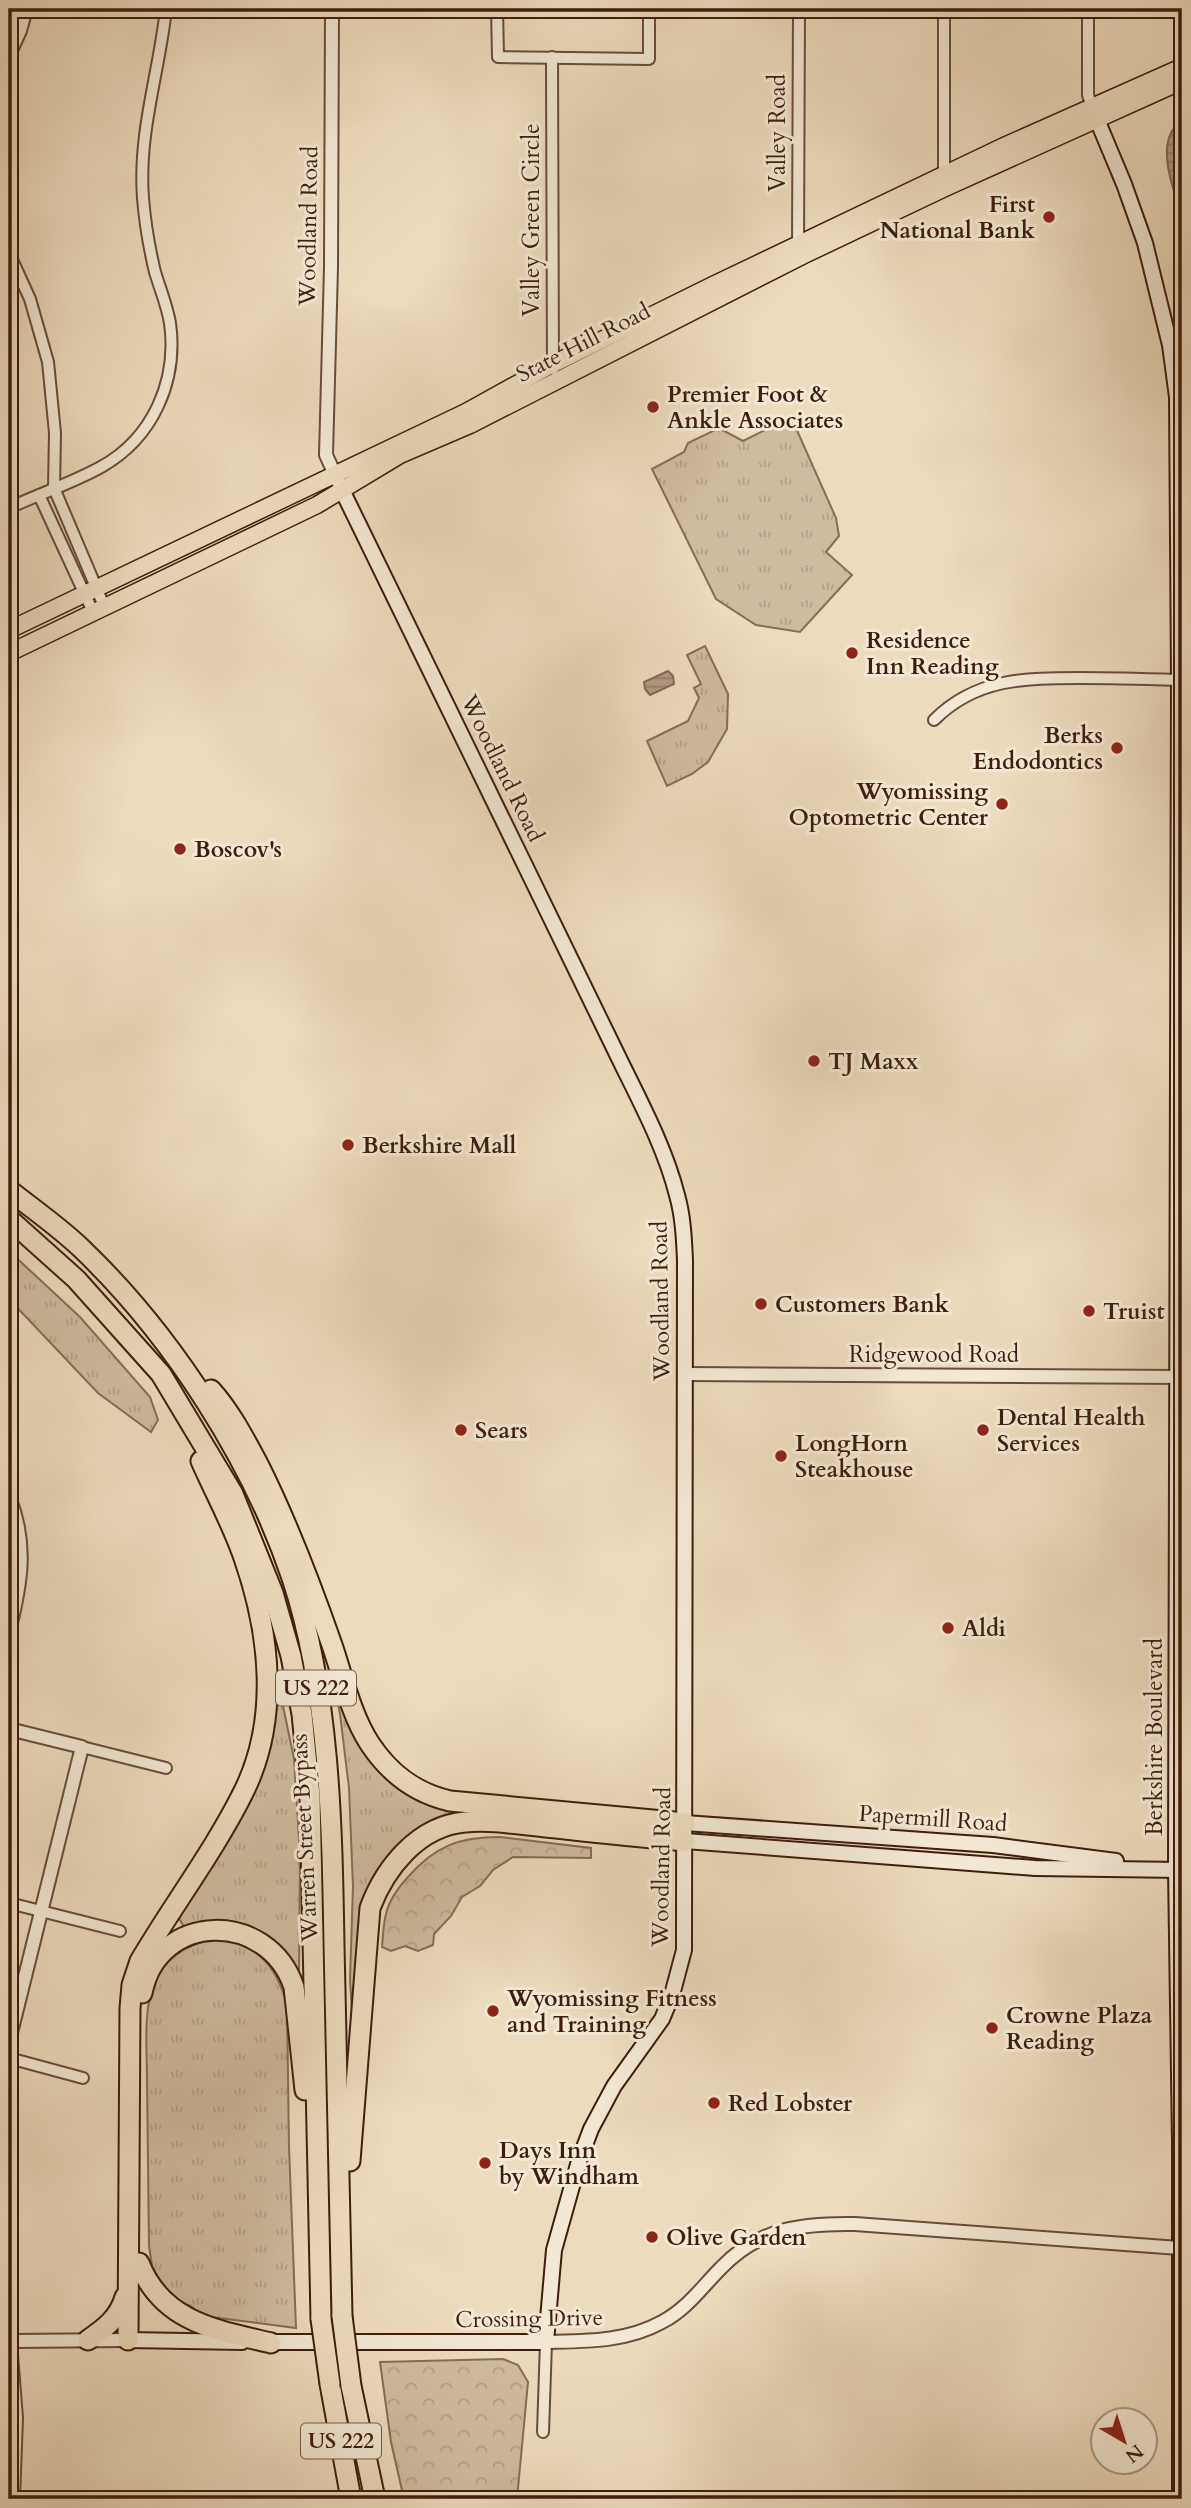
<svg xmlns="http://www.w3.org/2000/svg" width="1191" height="2508" font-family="Cardo,serif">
  <defs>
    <pattern id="grass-tufts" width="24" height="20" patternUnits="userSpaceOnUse" patternTransform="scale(1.75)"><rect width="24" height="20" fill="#cfbb9f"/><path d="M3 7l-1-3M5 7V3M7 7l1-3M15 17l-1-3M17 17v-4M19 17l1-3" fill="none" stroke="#b3a088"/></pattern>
    <pattern id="forest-crowns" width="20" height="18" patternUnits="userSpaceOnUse" patternTransform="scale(1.75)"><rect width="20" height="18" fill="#cfbb9f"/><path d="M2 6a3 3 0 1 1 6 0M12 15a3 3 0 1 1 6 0" fill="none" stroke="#b3a088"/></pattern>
    <pattern id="water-rules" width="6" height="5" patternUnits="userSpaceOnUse" patternTransform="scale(1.75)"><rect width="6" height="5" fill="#b29a82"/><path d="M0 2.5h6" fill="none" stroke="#927d69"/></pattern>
  </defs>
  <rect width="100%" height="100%" fill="#eddbbd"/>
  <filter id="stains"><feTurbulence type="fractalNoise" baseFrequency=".00286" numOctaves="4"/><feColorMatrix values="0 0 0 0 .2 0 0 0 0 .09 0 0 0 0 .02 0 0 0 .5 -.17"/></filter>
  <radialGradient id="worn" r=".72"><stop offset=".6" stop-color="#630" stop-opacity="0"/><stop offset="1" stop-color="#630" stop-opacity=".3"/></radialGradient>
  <g fill="url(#grass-tufts)" stroke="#876c56" stroke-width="2">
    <polygon points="791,417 836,518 839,536 826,552 852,575 800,632 756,625 716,599 652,469 684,452 688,443 719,428 743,441"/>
    <polygon points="705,646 728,694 727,729 708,762 692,774 667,786 647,741 688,721 699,698 694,688 701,684 687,655"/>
    <polygon points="9,1251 80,1317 150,1397 158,1420 151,1432 98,1393 9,1299"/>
    <path d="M 328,1652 L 380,1772 L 397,1788 L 418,1801 L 454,1813 C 422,1825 400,1840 380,1868 L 353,2028 L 350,1980 L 353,1887 L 349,1788 L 340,1714 Z"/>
    <polygon points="282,1701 294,1759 300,1854 299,1982 277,1946 186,1930 175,1912 207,1864 272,1705"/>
    <path d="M 210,1940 C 255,1940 277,1965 287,2006 L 289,2147 L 296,2328 L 203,2316 L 191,2306 L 177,2300 L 162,2286 L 152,2266 L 149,2246 C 148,2190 148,2135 147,2080 C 147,2053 143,2009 154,1984 C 165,1959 183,1946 210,1940 Z"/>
  </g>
  <g fill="url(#forest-crowns)" stroke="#876c56" stroke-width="2">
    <path d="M 500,1837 L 591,1848 L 591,1858 L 513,1857 L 493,1870 L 480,1886 L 462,1897 L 451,1916 L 434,1934 L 433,1945 L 418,1951 L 405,1946 L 391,1951 L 382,1947 C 383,1937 383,1925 386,1914 C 389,1900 398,1888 408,1877 C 435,1846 459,1837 500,1837 Z"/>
    <polygon points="503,2359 518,2365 528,2382 517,2499 404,2499 391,2442 380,2362"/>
  </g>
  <g fill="url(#water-rules)" stroke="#846854" stroke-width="2">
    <path d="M 1182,121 L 1182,215 C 1173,190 1153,138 1182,121 Z"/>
    <polygon points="668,671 673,676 674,684 650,695 645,689 644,682"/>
  </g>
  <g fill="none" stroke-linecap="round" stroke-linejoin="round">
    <defs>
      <g id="minor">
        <polyline points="497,9 498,57 649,59 649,9"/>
        <polyline points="1088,9 1088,95 1092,106"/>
        <polyline points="9,57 21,31 27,9"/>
        <polyline points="552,57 553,369"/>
        <polyline points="944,177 944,9"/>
        <polyline points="798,247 799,9"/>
        <polyline points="9,253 30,299 48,362 55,433 54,488 104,606"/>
        <polyline points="39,495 93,612"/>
        <path d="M 9,508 C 39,494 72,483 101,467 C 153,438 178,381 170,323 C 167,305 160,289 155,272 C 149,247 145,223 143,198 C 138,133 159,73 166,9"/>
        <path d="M 934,720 C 976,678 1025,678 1081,678 C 1113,678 1146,679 1179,680"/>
        <polyline points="82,1747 166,1768"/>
        <polyline points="9,1903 120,1931"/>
        <polyline points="9,2058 83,2078"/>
        <polyline points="543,2432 546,2342"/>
      </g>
      <g id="tertiary">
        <polyline points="332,9 331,267 326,455 342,490"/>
        <polyline points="685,1374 1182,1377"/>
        <path d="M 9,1497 C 28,1544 21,1584 9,1631"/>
        <polyline points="9,1729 82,1747 9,2041"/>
        <polyline points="9,2330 16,2418 13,2499"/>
        <polyline points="11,2341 128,2340"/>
        <path d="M 546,2342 C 586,2341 626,2342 662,2322 C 687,2309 702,2287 721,2268 C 759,2228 803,2223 855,2224 L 1179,2248"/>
      </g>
      <g id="secondary">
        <polyline points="1093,110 1124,184 1145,243 1170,345 1177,397 1179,680 1176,1869 1180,2141 1180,2499"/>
        <polyline points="685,1823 993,1845 1116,1861"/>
        <polyline points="685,1841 1035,1868 1182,1870"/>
        <polyline points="128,2340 242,2342"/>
        <path d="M 262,2342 L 546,2342 L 554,2250 L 579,2161 L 591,2129 L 614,2086 L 662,2019 L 672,1995 L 684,1950 L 685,1260 C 684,1238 683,1216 677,1195 C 664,1144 637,1096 614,1048 L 342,490"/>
      </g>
      <g id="primary">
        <polyline points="9,630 466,412 551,365 713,285 1004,146 1182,67"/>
        <polyline points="9,653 317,505 400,455 470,425 802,256 945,188 1182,81"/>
      </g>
      <g id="motorway">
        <path d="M 9,1190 C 33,1209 59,1227 81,1248 C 172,1335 252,1459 292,1578 C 330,1693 332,1826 334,1945 C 337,2069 339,2192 342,2316"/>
        <polyline points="9,1219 76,1279 161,1374 233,1494 273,1593 291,1656 302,1714 310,1796 321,2319"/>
        <path d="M 211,1390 C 230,1411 244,1438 257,1462 C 287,1521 310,1582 332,1645 C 343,1677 351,1715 370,1744 C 390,1774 415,1793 450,1801 L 685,1823"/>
        <path d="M 142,1993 C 158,1911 268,1910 294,1987 L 305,2090"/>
        <path d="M 350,2161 L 370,1908 C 385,1868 418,1826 465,1822 C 495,1819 526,1826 556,1828 C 599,1833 642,1837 685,1841"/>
        <path d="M 139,2263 C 162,2322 216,2330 271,2343"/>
        <path d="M 88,2340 C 105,2328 119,2318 125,2297"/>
        <path d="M 128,2340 L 130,2008 L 132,1985 L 140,1961 C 173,1905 214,1851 243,1793 C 280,1720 270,1633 244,1558 C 233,1525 215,1493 201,1461"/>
        <polyline points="330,2384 351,2499"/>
        <polyline points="351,2386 375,2499"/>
      </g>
    </defs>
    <use href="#minor" stroke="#6a4c3a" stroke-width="14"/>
    <use href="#tertiary" stroke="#6a4c3a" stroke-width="16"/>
    <use href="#secondary" stroke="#3f1d0e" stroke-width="18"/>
    <use href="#primary" stroke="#3f1d0e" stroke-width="19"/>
    <use href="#motorway" stroke="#3f1d0e" stroke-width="23"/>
    <use href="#minor" stroke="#f3e8d4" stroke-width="10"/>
    <use href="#tertiary" stroke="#f3e8d4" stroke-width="12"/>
    <use href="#secondary" stroke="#f3e8d4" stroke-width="14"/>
    <use href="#primary" stroke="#eddbbd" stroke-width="16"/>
    <use href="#motorway" stroke="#eddbbd" stroke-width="19"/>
    <defs>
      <g id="motorway-bridge">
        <polyline points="342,2316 351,2386"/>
        <polyline points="321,2319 330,2384"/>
      </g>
    </defs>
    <use href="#motorway-bridge" stroke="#3f1d0e" stroke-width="23" stroke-linecap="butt"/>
    <use href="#motorway-bridge" stroke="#eddbbd" stroke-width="19"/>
  </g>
  <g fill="#8f2418" stroke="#f3e8d4" stroke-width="2.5">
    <circle cx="1049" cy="217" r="7"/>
    <circle cx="653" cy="407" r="7"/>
    <circle cx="852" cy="653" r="7"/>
    <circle cx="1117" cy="748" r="7"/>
    <circle cx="1002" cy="804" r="7"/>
    <circle cx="180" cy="849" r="7"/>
    <circle cx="814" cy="1061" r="7"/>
    <circle cx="348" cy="1145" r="7"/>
    <circle cx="761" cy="1304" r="7"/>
    <circle cx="1089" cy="1311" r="7"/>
    <circle cx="461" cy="1430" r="7"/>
    <circle cx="983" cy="1430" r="7"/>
    <circle cx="781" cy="1456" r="7"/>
    <circle cx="948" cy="1628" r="7"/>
    <circle cx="493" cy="2011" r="7"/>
    <circle cx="992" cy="2028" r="7"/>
    <circle cx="714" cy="2103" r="7"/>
    <circle cx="485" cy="2163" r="7"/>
    <circle cx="652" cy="2237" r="7"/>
  </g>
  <g text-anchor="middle" stroke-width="6" stroke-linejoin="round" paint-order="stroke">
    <g fill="#f3e8d4" stroke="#755a49" stroke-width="2">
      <rect x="276" y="1670.5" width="80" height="35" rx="5"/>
      <rect x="301" y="2423.5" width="80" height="35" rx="5"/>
    </g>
    <g font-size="21" font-weight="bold" fill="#3f1d0e">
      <text x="316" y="1695">US 222</text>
      <text x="341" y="2448">US 222</text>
    </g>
    <g font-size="23" fill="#3f1d0e" stroke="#f3e8d4">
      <text transform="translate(777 133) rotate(-90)" y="8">Valley Road</text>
      <text transform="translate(531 220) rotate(-90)" y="8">Valley Green Circle</text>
      <text transform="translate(308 226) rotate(-89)" y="8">Woodland Road</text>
      <text transform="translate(583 342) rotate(-27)" y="8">State Hill Road</text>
      <text transform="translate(503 768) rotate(64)" y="8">Woodland Road</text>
      <text transform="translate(660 1301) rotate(-91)" y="8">Woodland Road</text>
      <text x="934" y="1362">Ridgewood Road</text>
      <text transform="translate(1154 1737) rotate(-90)" y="8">Berkshire Boulevard</text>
      <text transform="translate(933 1818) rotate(4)" y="8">Papermill Road</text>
      <text transform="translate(304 1838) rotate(-93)" y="8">Warren Street Bypass</text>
      <text transform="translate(661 1867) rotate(-89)" y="8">Woodland Road</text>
      <text transform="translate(529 2318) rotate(-1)" y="8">Crossing Drive</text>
    </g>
    <g font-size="23" font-weight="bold" fill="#3f1d0e" stroke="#f3e8d4" text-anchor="start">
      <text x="1035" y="212" text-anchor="end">First<tspan x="1035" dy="26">National Bank</tspan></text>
      <text x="667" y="402">Premier Foot &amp;<tspan x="667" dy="26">Ankle Associates</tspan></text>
      <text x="866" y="648">Residence<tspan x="866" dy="26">Inn Reading</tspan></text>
      <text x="1103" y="743" text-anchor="end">Berks<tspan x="1103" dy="26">Endodontics</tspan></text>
      <text x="988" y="799" text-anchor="end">Wyomissing<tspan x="988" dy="26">Optometric Center</tspan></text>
      <text x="194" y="857">Boscov's</text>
      <text x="828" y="1069">TJ Maxx</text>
      <text x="362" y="1153">Berkshire Mall</text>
      <text x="775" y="1312">Customers Bank</text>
      <text x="1103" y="1319">Truist</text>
      <text x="997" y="1425">Dental Health<tspan x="997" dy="26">Services</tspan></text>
      <text x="475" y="1438">Sears</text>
      <text x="795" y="1451">LongHorn<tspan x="795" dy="26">Steakhouse</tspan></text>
      <text x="962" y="1636">Aldi</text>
      <text x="507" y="2006">Wyomissing Fitness<tspan x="507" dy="26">and Training</tspan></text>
      <text x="1006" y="2023">Crowne Plaza<tspan x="1006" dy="26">Reading</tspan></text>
      <text x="728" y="2111">Red Lobster</text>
      <text x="499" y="2158">Days Inn<tspan x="499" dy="26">by Windham</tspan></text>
      <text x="666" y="2245">Olive Garden</text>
    </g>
  </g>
  <rect width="1191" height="2508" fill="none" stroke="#eddbbd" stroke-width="35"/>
  <rect x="10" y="10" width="1170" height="2487" fill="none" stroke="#3f1d0e" stroke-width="3.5"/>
  <rect x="18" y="18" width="1156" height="2473" fill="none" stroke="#3f1d0e" stroke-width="2"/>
  <g transform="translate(1124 2441) rotate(141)"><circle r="33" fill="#f3e8d4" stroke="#ab9785" stroke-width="2"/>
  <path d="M0-5L12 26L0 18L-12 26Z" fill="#8f2418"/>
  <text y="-10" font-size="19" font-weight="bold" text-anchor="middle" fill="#3f1d0e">N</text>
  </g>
  <rect width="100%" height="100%" filter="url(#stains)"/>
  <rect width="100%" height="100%" fill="url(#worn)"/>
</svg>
